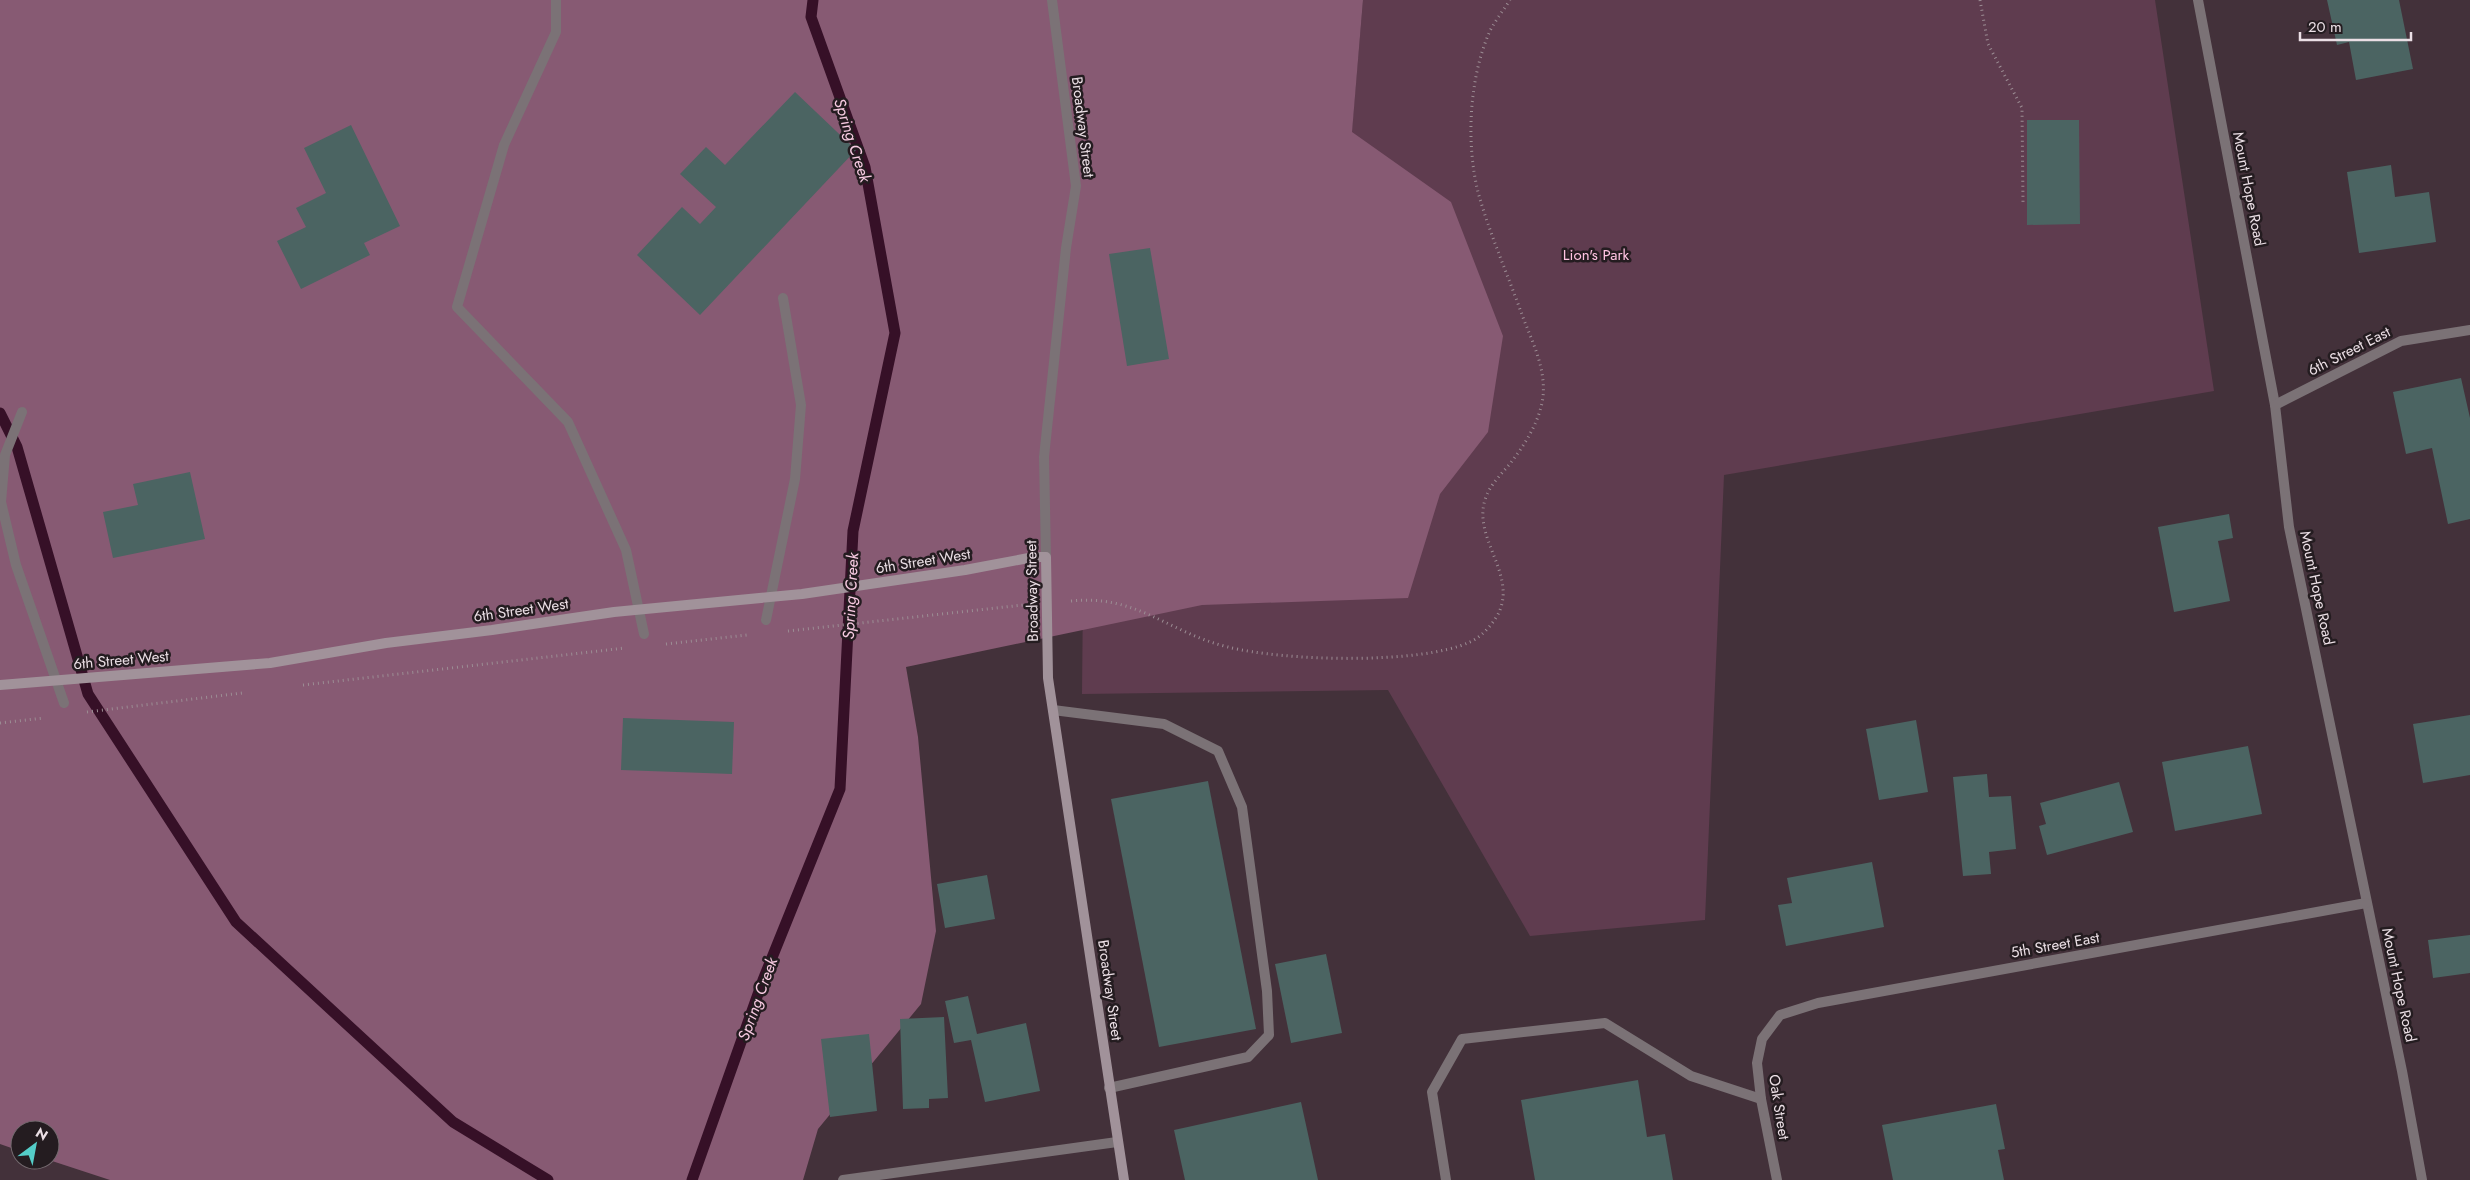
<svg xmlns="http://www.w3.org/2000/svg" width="2470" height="1180" font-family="Jost,sans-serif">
  <rect width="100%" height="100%" fill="#43313a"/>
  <polygon fill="#5f3c4f" points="1363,0 2155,0 2214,391 1724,475 1705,920 1530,936 1388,690 1082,694 1085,388 1333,349"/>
  <polygon fill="#875a73" points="0,0 1363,0 1352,132 1451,202 1503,336 1488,432 1440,494 1408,598 1202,605 906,667 918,737 936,931 921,1004 818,1129 803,1180 110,1180 49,1160 50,1130 20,1130 20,1151 0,1144"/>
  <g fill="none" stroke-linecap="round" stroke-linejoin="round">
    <g stroke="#361027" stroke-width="11">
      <polyline points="0,413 17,447 88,694 236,922 453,1122 548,1180"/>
      <polyline points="692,1180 763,980 840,789 853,531 895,333 865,167 811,17 813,0"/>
    </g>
  </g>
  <g fill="#4b6462">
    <polygon points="2327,0 2399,0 2413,69 2356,80 2349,42 2337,45"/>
    <polygon points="795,92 856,150 700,315 637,255 682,207 700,224 716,207 680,174 706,147 725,165"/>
    <polygon points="2027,120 2079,120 2080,224 2027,225"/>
    <polygon points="351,125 400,226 364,243 370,255 301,289 277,241 306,227 296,208 326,193 304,148"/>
    <polygon points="2391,165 2395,197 2429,192 2436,242 2359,253 2347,172"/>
    <polygon points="1150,248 1169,359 1127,366 1109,254"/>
    <polygon points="2461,378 2470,418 2470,519 2448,524 2432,448 2406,454 2393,392"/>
    <polygon points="190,472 205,539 113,558 103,512 138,505 133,484"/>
    <polygon points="2229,514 2233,538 2218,541 2230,601 2174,612 2158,527"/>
    <polygon points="2470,715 2470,775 2423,783 2413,724"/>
    <polygon points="623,718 734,722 732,774 621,770"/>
    <polygon points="1916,720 1928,792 1879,800 1866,729"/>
    <polygon points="2248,746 2262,814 2175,831 2162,762"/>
    <polygon points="1987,774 1989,797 2011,796 2016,849 1989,852 1991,874 1963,876 1953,777"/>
    <polygon points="1208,781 1256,1029 1159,1047 1111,799"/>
    <polygon points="2119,782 2133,832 2047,855 2039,826 2046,824 2040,803"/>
    <polygon points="1872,862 1884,927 1786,946 1778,905 1792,903 1787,878"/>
    <polygon points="987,875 995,919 945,928 937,884"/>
    <polygon points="2470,935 2470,973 2433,978 2428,940"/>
    <polygon points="1326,954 1342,1033 1291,1043 1275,964"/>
    <polygon points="968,996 977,1034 1026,1023 1040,1091 985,1102 971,1040 954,1043 945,1001"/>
    <polygon points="944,1017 948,1098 929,1099 929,1108 903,1109 900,1019"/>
    <polygon points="869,1034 877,1111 830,1117 821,1039"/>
    <polygon points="1638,1080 1647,1137 1665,1134 1673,1180 1535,1180 1521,1100"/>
    <polygon points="1301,1102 1318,1180 1185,1180 1174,1130"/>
    <polygon points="1996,1104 2005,1149 1998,1150 2004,1180 1893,1180 1882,1125"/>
  </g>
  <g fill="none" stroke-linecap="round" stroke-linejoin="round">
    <g stroke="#9c8d94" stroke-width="3" stroke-dasharray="1 4" stroke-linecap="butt">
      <polyline points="1980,0 1988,44 2022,108 2023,203"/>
      <path d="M 1071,601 C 1137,594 1169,633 1228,647 C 1283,661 1420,665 1470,642 C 1482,637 1495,622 1500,610 C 1515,571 1471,536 1486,497 C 1491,483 1503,473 1512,461 C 1526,443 1540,420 1543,397 C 1546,366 1531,340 1521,312 C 1507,273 1489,232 1478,192 C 1466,143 1469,80 1489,33 C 1494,22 1503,11 1510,0"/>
      <polyline points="788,631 1023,605"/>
      <polyline points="666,644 747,635"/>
      <polyline points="303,685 625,648"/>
      <polyline points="87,712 242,693"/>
      <polyline points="0,723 44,718"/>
    </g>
    <g stroke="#7b7276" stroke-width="10">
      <polyline points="556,0 556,32 504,145 457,307 568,422 626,550 644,634"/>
      <polyline points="22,412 5,455 1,502 16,565 64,703"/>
      <polyline points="766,620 795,479 801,405 783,298"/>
      <polyline points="1053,710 1164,724 1218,751 1242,807 1267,991 1269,1035 1248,1057 1109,1088"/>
      <polyline points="1446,1180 1432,1092 1462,1039 1605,1023 1691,1076 1761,1099"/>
    </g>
    <g stroke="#7b7276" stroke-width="10">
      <polyline points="2198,0 2275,405 2289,527 2402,1071 2422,1180"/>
      <polyline points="2275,405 2401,341 2470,330"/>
      <polyline points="1046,557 1044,457 1066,248 1076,186 1052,0"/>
      <polyline points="843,1180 1117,1142"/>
      <polyline points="1777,1180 1761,1099 1757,1063 1762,1039 1780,1015 1818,1003 2366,903"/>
    </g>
    <polyline stroke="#a1929a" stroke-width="10" points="0,685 270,663 386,643 492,630 614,612 802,594 965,570 1034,557 1046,557 1048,678 1124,1180"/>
  </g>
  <g text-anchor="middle" stroke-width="5" stroke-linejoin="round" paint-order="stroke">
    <g font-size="15" fill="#ebdfe5" stroke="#241c20">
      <text transform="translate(1083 127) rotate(83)" y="5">Broadway Street</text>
      <text transform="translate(2249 189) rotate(79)" y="5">Mount Hope Road</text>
      <text transform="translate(2349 351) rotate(-27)" y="5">6th Street East</text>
      <text transform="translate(923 561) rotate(-9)" y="5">6th Street West</text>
      <text transform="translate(2317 588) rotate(78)" y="5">Mount Hope Road</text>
      <text transform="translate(1032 591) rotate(-91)" y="5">Broadway Street</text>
      <text transform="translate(521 610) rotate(-8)" y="5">6th Street West</text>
      <text transform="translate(121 660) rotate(-5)" y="5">6th Street West</text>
      <text transform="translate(2055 945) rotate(-10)" y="5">5th Street East</text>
      <text transform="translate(2399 985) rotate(78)" y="5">Mount Hope Road</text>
      <text transform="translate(1110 990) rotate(82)" y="5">Broadway Street</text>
      <text transform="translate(1779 1107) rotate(81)" y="5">Oak Street</text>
    </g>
    <g font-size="15" fill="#ffc3e2" stroke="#241c20">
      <text x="1596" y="260">Lion's Park</text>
    </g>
    <g font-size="16" font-style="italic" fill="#f8cbe2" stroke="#241c20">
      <text transform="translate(853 140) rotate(72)" y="6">Spring Creek</text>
      <text transform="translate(850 596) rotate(-87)" y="6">Spring Creek</text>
      <text transform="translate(757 999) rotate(-70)" y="6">Spring Creek</text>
    </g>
  </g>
  <g transform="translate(35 1145) rotate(32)"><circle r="24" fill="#241c20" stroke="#746a6f"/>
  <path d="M0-4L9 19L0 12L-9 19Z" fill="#54cdc8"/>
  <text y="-8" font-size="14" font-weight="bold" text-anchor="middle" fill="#ebdfe5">N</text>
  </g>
  <path d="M2300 32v8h111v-8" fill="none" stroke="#ebdfe5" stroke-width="2.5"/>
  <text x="2308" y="32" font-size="15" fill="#ebdfe5" stroke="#241c20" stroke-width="4" paint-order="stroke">20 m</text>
</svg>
